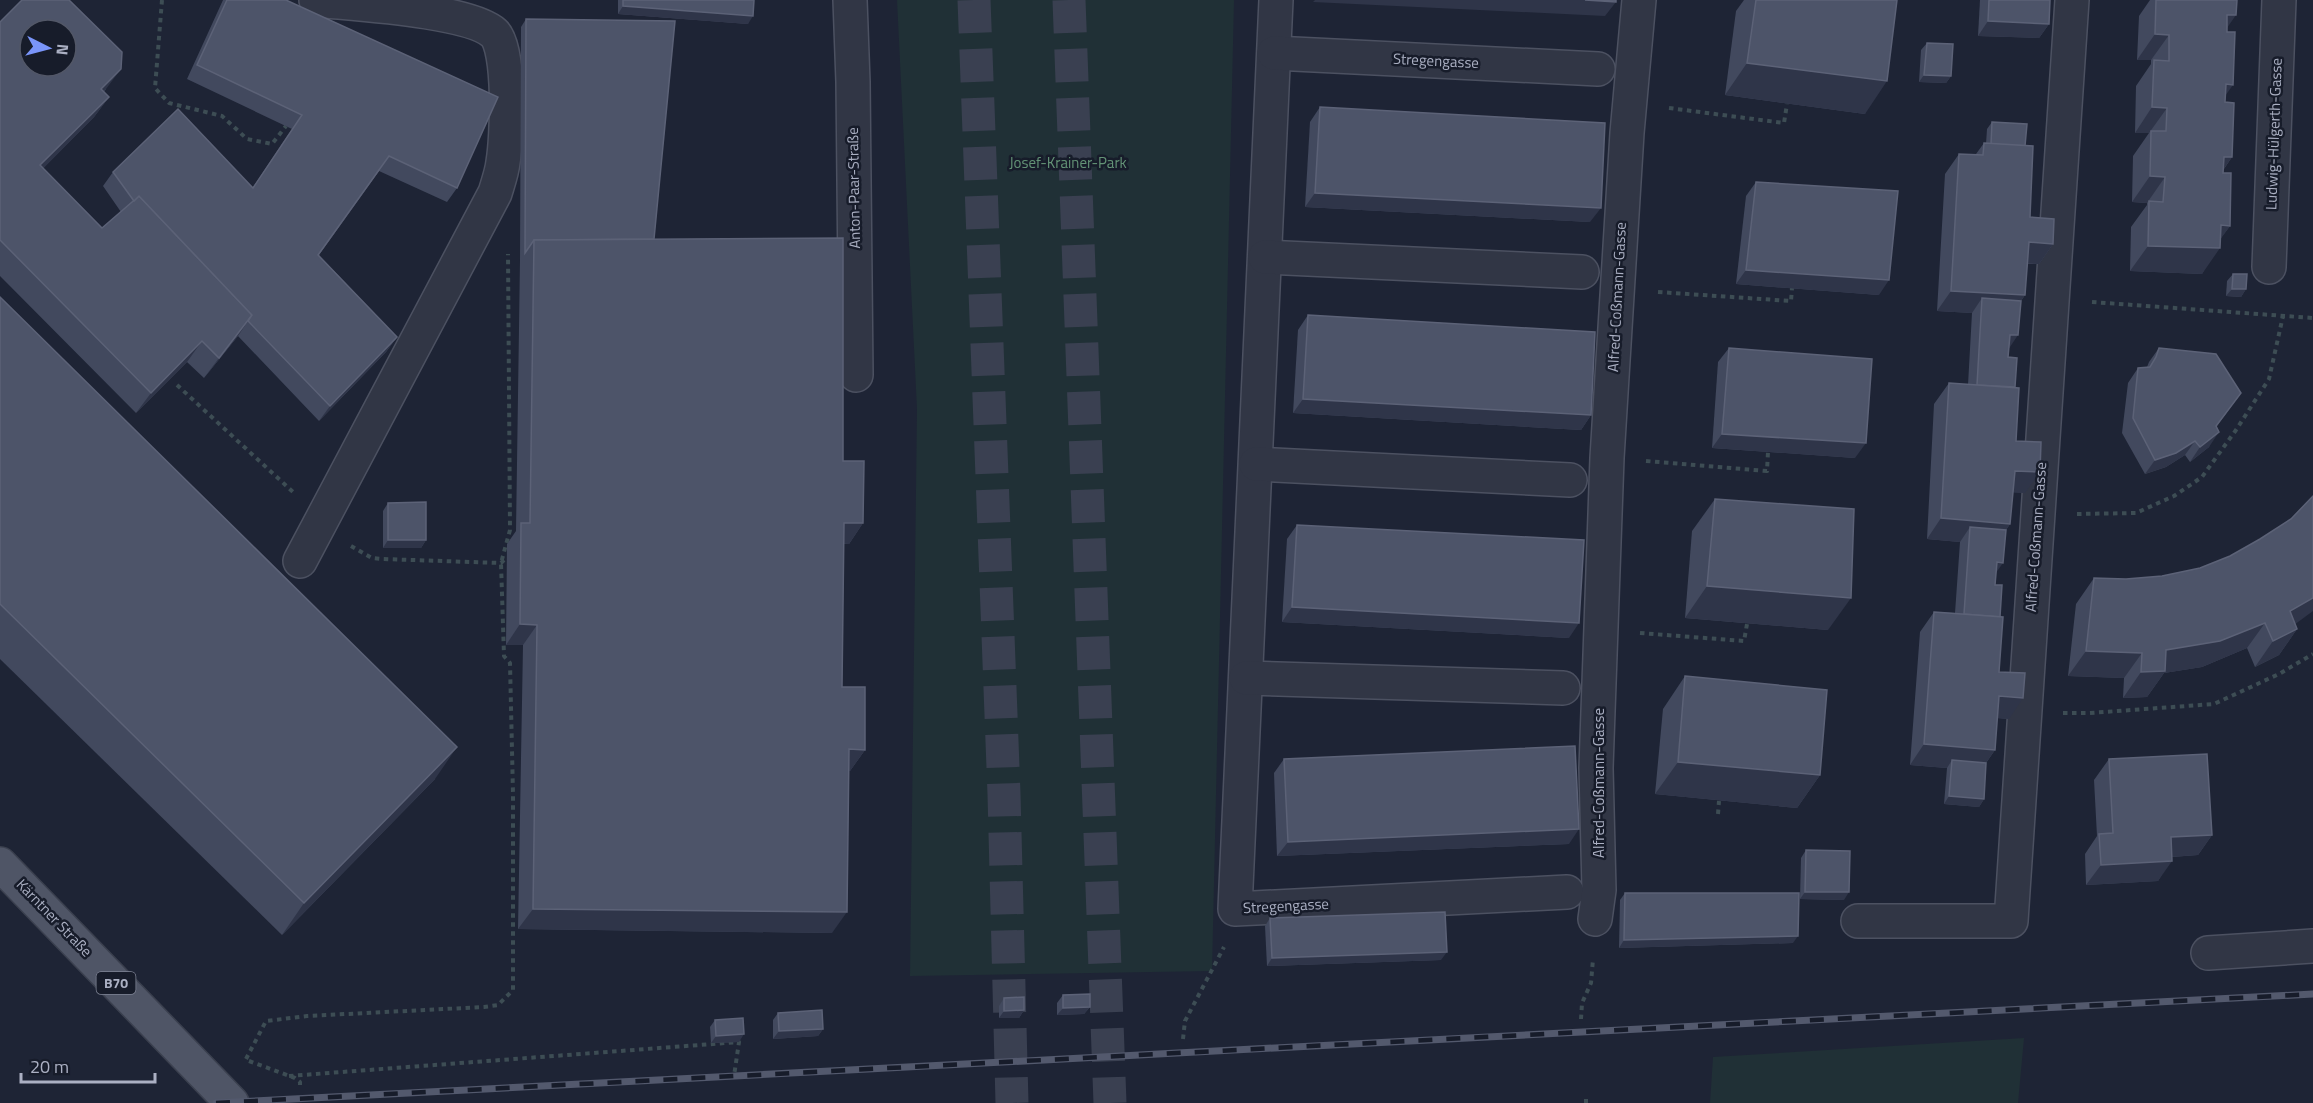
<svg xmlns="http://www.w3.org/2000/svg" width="2313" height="1103" font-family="'Titillium Web',sans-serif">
  <rect width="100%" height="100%" fill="#1e2435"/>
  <g fill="#203036">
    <polygon points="897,0 1234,0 1212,971 910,976 917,409"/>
    <polygon points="2024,1038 2018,1103 1710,1103 1713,1057"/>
  </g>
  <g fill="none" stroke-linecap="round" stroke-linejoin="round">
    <g stroke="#3a4051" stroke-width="33" stroke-dasharray="33 16" stroke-linecap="butt">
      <polyline points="974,0 1004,794 1012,1103"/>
      <polyline points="1069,0 1110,1103"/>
    </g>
    <defs>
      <g id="minor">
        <polyline points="850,0 853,82 856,375"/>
        <polyline points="1276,0 1235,909 1567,892"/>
        <polyline points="1274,53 1598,69"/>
        <polyline points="1265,257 1582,272"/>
        <polyline points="2269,267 2279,0"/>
        <polyline points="1256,464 1570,480"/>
        <path d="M 300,561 L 495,193 C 498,183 502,172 503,162 C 507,139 511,48 494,33 C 468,10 354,4 316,0"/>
        <polyline points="1246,678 1563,688"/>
        <polyline points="1595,919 1599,890 1596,768 1607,458 1627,133 1639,0"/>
        <path d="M 1858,921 L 2011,921 C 2029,614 2054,307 2072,0"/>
        <polyline points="2208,953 2313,946"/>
      </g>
      <polyline id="major" points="0,864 232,1103"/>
    </defs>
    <use href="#minor" stroke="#4c5161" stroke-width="36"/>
    <use href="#major" stroke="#3b404f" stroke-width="36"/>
    <g stroke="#3d4d54" stroke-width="4" stroke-dasharray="4.5 4.5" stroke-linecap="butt">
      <polyline points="162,0 155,88 169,103 222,116 247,139 272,144 286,126"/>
      <polyline points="1669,108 1784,123 1787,104"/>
      <polyline points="1658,292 1791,301 1792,288"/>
      <polyline points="2092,302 2313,318"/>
      <polyline points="177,385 293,492"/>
      <polyline points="1646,461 1767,471 1768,452"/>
      <polyline points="2077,514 2136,513 2174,496 2202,477 2236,430 2269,379 2283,316"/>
      <polyline points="351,546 372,558 382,559 501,563 507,557"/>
      <polyline points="1640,633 1744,641 1747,624"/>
      <polyline points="2063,713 2090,713 2214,704 2279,674 2313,654"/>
      <polyline points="1718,814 1719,801"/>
      <polyline points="1581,1019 1582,1003 1591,983 1593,959"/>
      <polyline points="1183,1039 1185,1021 1224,947"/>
      <polyline points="246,1059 266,1021 307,1016 484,1007 498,1005 513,990 513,794 510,663 504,656 501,563 510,530 508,254"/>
      <polyline points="249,1061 295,1078 300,1082 300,1086"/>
      <polyline points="289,1076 739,1042 734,1076"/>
      <polyline points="1586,1103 1586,1099"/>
    </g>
    <use href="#minor" stroke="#313645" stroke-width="33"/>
    <use href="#major" stroke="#4f5566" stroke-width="33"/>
    <defs>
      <polyline id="rail" points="216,1103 2313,994"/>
    </defs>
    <use href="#rail" stroke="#53596d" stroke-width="7"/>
    <use href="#rail" stroke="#171c2a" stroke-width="4.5" stroke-dasharray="14" stroke-linecap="butt"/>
  </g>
  <g fill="#42495e">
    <polygon points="223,0 286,0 457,188 447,202 379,171 319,255 397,337 386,352 319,421 238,336 204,378 187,362 136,413 0,276 0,22 106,89 104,92 109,97 94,117 43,168 102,228 121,212 103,186 113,172 253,187 292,129 187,79"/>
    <polygon points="618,0 754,0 748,24 618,14"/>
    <polygon points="1744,0 1897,0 1865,114 1725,95 1736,11"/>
    <polygon points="1980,0 2050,0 2049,24 2039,38 1978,36"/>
    <polygon points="2150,0 2237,0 2227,28 2225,102 2232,157 2224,169 2223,173 2230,226 2220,239 2202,274 2130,271 2131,227 2147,205 2147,203 2132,202 2133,156 2149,133 2135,133 2136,86 2151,64 2151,60 2137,60 2139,16"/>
    <polygon points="526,19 654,239 843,461 863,523 849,544 844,544 842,687 865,750 850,771 849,770 832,933 518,929 523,645 506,645 507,544 516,531 520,260 521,27"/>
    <polygon points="1927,43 1951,76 1946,83 1919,82 1921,50"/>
    <polygon points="1320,107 1590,222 1305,207 1310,122"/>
    <polygon points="1992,122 2025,146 2030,217 2053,244 2039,264 2027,264 2025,295 2021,301 2009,348 2008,357 2015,387 2016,441 2025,493 2013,492 2010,524 2006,530 1996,573 1995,585 2000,617 1999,672 2009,719 1997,718 1995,750 1986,763 1984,799 1979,807 1944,804 1947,768 1910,765 1920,632 1934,612 1955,613 1960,542 1927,539 1934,404 1949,383 1968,385 1972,313 1937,311 1945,174 1959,154 1976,154 1984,143 1986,144 1987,129"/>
    <polygon points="1756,182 1879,295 1736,284 1746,196"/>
    <polygon points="2233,274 2246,289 2241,297 2226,296 2227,281"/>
    <polygon points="0,297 435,779 282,935 0,659"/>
    <polygon points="1308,315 1591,415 1581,430 1293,413 1298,330"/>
    <polygon points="1729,348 1855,458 1712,448 1718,362"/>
    <polygon points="2159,348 2241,393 2217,426 2209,447 2190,462 2185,455 2166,467 2145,474 2122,433 2128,383 2138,368 2147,367 2149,362"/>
    <polygon points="1715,499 1828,630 1685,618 1692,531"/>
    <polygon points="388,503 426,540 421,548 383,548 383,511"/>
    <polygon points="1297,525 1569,638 1282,622 1287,539"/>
    <polygon points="2094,578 2295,624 2297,629 2279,655 2255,667 2247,648 2202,667 2164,673 2147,697 2123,698 2124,678 2068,676 2076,604"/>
    <polygon points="1685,676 1820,775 1797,808 1655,794 1663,709"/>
    <polygon points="1284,759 1569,844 1277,856 1274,773"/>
    <polygon points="2109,759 2212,835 2198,855 2172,857 2158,881 2086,885 2085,854 2097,836 2094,780"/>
    <polygon points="1806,850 1844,900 1800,899 1801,858"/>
    <polygon points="1625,893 1793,943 1619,948 1620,900"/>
    <polygon points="1270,918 1441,960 1267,966 1265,926"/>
    <polygon points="1063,995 1090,1007 1084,1014 1057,1015 1057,1003"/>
    <polygon points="1004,998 1024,1010 1019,1018 999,1018 999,1006"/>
    <polygon points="778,1013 823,1029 818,1036 773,1039 773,1020"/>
    <polygon points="715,1020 739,1042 711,1043 710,1027"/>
  </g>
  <g fill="#2f3549">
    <polygon points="1315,0 1585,0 1616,2 1605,16 1313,2"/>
    <polygon points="623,6 753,16 748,24 618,14"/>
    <polygon points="2227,15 2236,15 2218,41"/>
    <polygon points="1988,21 2049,24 2039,38 1978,36"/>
    <polygon points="2155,34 2169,35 2151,60 2137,60"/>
    <polygon points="1747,63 1887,81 1865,114 1725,95"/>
    <polygon points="121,69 106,89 87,110 101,89"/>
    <polygon points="1924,75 1951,76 1946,83 1919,82"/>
    <polygon points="2226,84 2233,85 2215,110"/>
    <polygon points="109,97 94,117 26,186 40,165"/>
    <polygon points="2152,107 2167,108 2149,133 2135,133"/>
    <polygon points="2224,157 2232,157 2214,183"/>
    <polygon points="2150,176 2165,177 2147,203 2132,202"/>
    <polygon points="1315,193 1601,208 1590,222 1305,207"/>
    <polygon points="2221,225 2230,226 2214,248 2220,248 2202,274 2130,271 2148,246"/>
    <polygon points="2029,242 2053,244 2039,264 2014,263"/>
    <polygon points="1746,270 1889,280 1879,295 1736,284"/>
    <polygon points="2232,289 2246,289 2241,297 2226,296"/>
    <polygon points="1951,291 2025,295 2011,315 1982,298 1972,313 1937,311"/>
    <polygon points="252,315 238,336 204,378 219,358"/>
    <polygon points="2010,335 2018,335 2008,350"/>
    <polygon points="397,337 386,352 319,421 330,406"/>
    <polygon points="202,341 187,362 136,413 151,393"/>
    <polygon points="1303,399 1591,415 1581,430 1293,413"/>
    <polygon points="2219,432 2209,447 2190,462 2200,447"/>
    <polygon points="1722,434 1866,443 1855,458 1712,448"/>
    <polygon points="2195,441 2185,455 2166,467 2145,474 2155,460"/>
    <polygon points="2015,471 2040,472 2025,493 2001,492"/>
    <polygon points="1941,518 2010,524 1996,545 1970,527 1960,542 1927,539"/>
    <polygon points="844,523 863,523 849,544 830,543"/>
    <polygon points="388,540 426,540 421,548 383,548"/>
    <polygon points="1997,562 2003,563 1993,577"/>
    <polygon points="1707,586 1851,598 1828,630 1685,618"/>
    <polygon points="2313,598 2313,611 2294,625 2290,611"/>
    <polygon points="1292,607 1579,623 1569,638 1282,622"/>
    <polygon points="2265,623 2247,648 2202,667 2164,673 2147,697 2123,698 2141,672 2166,650"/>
    <polygon points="520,624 537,625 523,645 506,645"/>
    <polygon points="2297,629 2279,655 2255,667 2273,641"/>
    <polygon points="2086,651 2142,653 2124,678 2068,676"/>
    <polygon points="1999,696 2023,698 2009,719 1984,717"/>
    <polygon points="1924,744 1995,750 1981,770 1952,760 1947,768 1910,765"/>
    <polygon points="457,747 435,779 282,935 304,903"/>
    <polygon points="849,749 865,750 850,771 835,770"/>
    <polygon points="1678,762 1820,775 1797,808 1655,794"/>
    <polygon points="1949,796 1984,799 1979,807 1944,804"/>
    <polygon points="1579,829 1569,844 1277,856 1288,842"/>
    <polygon points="2212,835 2198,855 2156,858 2171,837"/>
    <polygon points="2172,861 2158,881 2086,885 2101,865"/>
    <polygon points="1805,892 1849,892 1844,900 1800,899"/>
    <polygon points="533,909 847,912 832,933 518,929"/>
    <polygon points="1798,936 1793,943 1619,948 1624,940"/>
    <polygon points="1447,952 1441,960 1267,966 1272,958"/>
    <polygon points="1090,1007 1084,1014 1057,1015 1063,1008"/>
    <polygon points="1024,1010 1019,1018 999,1018 1004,1011"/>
    <polygon points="823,1029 818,1036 773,1039 779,1031"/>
    <polygon points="744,1034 739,1042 711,1043 716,1036"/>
  </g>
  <g fill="#4d5469" stroke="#5c6277" stroke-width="1.5" fill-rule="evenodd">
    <path d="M 22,0 L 69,0 L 122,52 L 121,69 L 101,89 L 109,97 L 40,165 L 102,228 L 139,196 L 252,315 L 219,358 L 202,341 L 151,393 L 0,240 L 0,22 ZM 30,30 L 66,30 L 66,66 L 30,66 Z"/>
    <polygon points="227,0 286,0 498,97 457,188 389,156 318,255 397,337 330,406 248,321 252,315 139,196 134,201 113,172 178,109 253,188 302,115 197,65"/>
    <polygon points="623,0 754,0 753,16 623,6"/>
    <polygon points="1585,0 1616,0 1616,2"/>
    <polygon points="1756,0 1897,0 1887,81 1747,63"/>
    <polygon points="1989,0 2050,0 2049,24 1988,21"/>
    <polygon points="2156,0 2237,0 2236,15 2227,15 2227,32 2235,32 2233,85 2226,84 2225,102 2234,103 2232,157 2224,157 2223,173 2231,173 2230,226 2221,225 2220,248 2148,246 2149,201 2163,202 2165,177 2150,176 2151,131 2166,131 2167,108 2152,107 2154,60 2169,61 2169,35 2155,34"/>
    <polygon points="526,19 675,21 654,239 534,240 525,253"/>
    <polygon points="1927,43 1953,44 1951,76 1924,75"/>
    <polygon points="1320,107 1605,123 1601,208 1315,193"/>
    <polygon points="1992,122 2027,124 2025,146 1991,144"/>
    <polygon points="1984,143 2033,146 2030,217 2054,219 2053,244 2029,242 2025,295 1951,291 1959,154 1983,155"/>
    <polygon points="1756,182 1898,191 1889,280 1746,270"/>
    <polygon points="843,238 843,461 864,461 863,523 844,523 842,687 865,687 865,750 849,749 847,912 533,909 537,625 520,624 521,523 530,523 534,240"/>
    <polygon points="2233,274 2247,274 2246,289 2232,289"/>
    <polygon points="0,297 457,747 304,903 0,604"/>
    <polygon points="1982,298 2021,301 2018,335 2010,335 2008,357 2017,358 2015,387 1977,385"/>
    <polygon points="1308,315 1595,332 1591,415 1303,399"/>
    <polygon points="1729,348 1872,359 1866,443 1722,434"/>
    <polygon points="2159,348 2216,354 2241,393 2216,426 2219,432 2200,447 2195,441 2176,453 2155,460 2133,418 2138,368 2150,367 2156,357"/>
    <polygon points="1949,383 2019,388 2016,441 2041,442 2040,472 2015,471 2010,524 1941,518"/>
    <polygon points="2313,496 2313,598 2290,611 2297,629 2273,641 2265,623 2220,641 2166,650 2165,671 2141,672 2142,653 2086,651 2094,578 2126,579 2162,576 2200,568 2230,556 2260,539 2291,519"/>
    <polygon points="1715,499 1854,509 1851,598 1707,586"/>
    <polygon points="426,502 426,540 388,540 388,503"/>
    <polygon points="1297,525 1584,540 1579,623 1292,607"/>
    <polygon points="1970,527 2006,530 2003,563 1997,562 1995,585 2002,585 2000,617 1964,614"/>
    <polygon points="1934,612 2003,617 1999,672 2025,673 2023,698 1999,696 1995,750 1924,744"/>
    <polygon points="1685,676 1827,690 1820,775 1678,762"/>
    <polygon points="1575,746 1579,829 1288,842 1284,759"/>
    <polygon points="2207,754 2212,835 2171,837 2172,861 2101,865 2099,834 2113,833 2109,759"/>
    <polygon points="1952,760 1986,763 1984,799 1949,796"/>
    <polygon points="1806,850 1850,851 1849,892 1805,892"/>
    <polygon points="1625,893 1799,893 1798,936 1624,940"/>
    <polygon points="1445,912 1447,952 1272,958 1270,918"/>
    <polygon points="1090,994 1090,1007 1063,1008 1063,995"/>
    <polygon points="1024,997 1024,1010 1004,1011 1004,998"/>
    <polygon points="822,1010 823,1029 779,1031 778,1013"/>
    <polygon points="743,1018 744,1034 716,1036 715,1020"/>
  </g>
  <g text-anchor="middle" stroke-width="5" stroke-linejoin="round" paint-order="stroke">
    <rect fill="#171c2a" stroke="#7f8495" stroke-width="1.5" x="96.5" y="972" width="39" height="22" rx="4.5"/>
    <g font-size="14" font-weight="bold" fill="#abb0c3">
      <text x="116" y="988">B70</text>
    </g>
    <g font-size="15" fill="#abb0c3" stroke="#171c2a">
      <text transform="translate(1436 61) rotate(3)" y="5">Stregengasse</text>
      <text transform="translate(2274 134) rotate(-88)" y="5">Ludwig-Hülgerth-Gasse</text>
      <text transform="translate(854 188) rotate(-91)" y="5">Anton-Paar-Straße</text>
      <text transform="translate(1617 297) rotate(-87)" y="5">Alfred-Coßmann-Gasse</text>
      <text transform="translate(2036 537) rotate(-86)" y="5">Alfred-Coßmann-Gasse</text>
      <text transform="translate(1599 783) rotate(-90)" y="5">Alfred-Coßmann-Gasse</text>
      <text transform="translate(1286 906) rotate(-3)" y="5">Stregengasse</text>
      <text transform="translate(54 918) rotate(46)" y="5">Kärntner Straße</text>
    </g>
    <g font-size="15" fill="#639376" stroke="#171c2a">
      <text x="1068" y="168">Josef-Krainer-Park</text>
    </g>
  </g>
  <g transform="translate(48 48) rotate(96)"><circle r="28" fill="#171c2a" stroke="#525767" stroke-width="1.5"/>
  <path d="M0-4.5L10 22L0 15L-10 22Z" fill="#7a95f9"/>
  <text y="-9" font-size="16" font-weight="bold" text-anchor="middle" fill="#abb0c3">N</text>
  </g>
  <path d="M21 1073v9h134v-9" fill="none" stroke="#abb0c3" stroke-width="3"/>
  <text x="30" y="1073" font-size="18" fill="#abb0c3" stroke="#171c2a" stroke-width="4.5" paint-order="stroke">20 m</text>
</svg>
